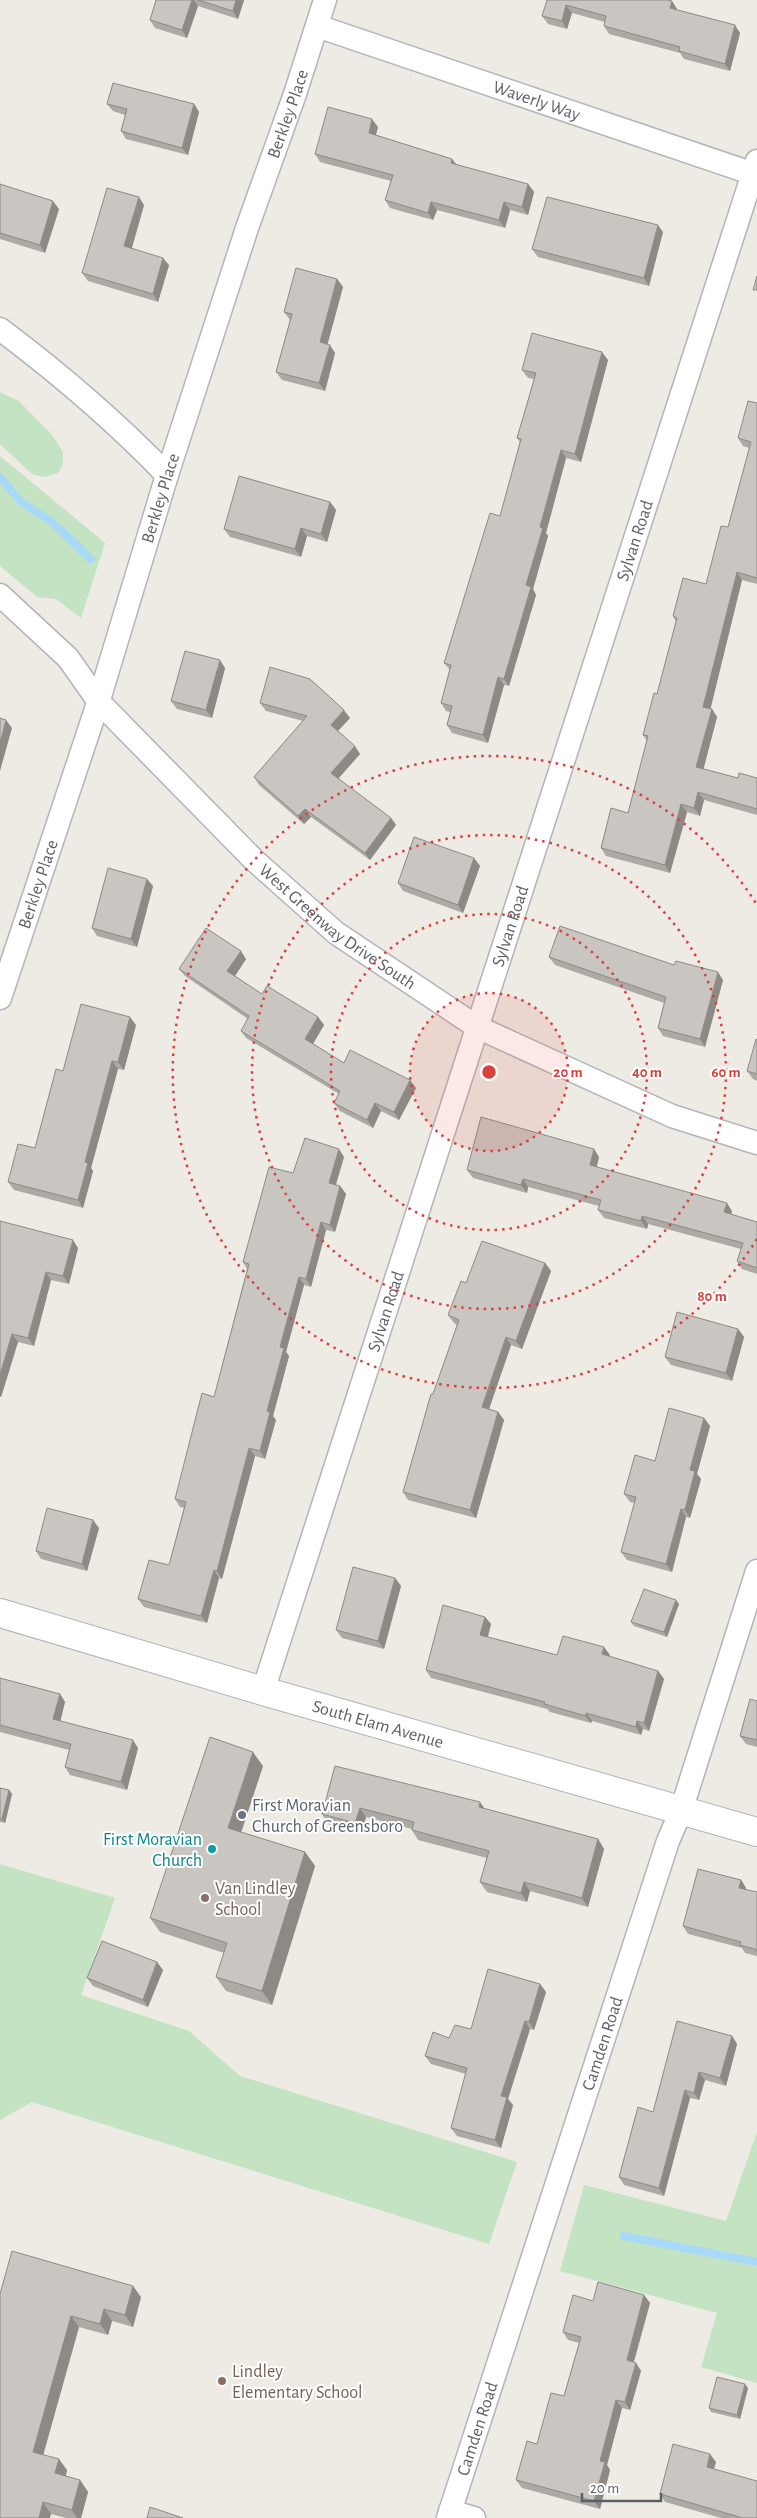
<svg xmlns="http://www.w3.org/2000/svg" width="757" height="2518" font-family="'Alegreya Sans',sans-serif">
  <rect width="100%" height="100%" fill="#edebe4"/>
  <g fill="#c3e3c2">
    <polygon points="0,392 19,401 52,435 63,452 63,464 58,473 43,477 32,474 0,444"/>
    <polygon points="0,456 105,543 81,618 56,599 37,597 0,566"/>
    <polygon points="0,1864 115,1898 81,1995 189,2031 240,2076 517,2162 489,2244 32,2102 0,2120"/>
    <polygon points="757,2132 757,2383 701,2367 717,2313 560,2271 584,2185 726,2221"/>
  </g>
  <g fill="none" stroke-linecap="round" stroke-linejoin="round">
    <g stroke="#a9d9f8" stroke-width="8">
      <polyline points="0,477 21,502 52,522 91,559"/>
      <polyline points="624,2236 757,2262"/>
    </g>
    <defs>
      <g id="street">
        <path id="s1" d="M 317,26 L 757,175"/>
        <path d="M 0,329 C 60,374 115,421 167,475"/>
        <path id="s2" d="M 0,595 L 68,658 L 99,702 L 254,860 L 336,933 L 477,1027 L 672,1116 L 757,1143"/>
        <path id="s3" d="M 0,998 L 98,703 L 167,475 L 247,228 L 295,94 L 325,0"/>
        <path id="s4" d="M 263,1691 L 757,161"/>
        <polyline points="450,2511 474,2518"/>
        <path id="s5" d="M 448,2518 L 668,1841 L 681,1811 L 757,1571"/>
      </g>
      <g id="secondary">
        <path id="s6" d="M 0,1613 L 263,1691 L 757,1832"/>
      </g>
    </defs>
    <use href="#street" stroke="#b1b4b8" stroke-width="25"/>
    <use href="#secondary" stroke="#b0b3b8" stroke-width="30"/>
    <use href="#street" stroke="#fff" stroke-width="22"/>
    <use href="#secondary" stroke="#fff" stroke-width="28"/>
  </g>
  <g fill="#ada9a5">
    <polygon points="156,0 244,0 238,19 198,6 187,38 155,28 150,20"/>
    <polygon points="547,0 672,1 677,10 740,33 730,71 684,59 680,53 609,34 604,26 605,22 572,13 567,29 548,24 542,16"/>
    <polygon points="107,104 194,104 199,112 188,155 126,139 121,131 125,115 113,111"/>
    <polygon points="378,127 376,135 452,159 457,165 528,184 534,192 528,215 510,210 505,228 437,210 433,220 390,208 385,200 391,181 320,162 315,154"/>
    <polygon points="0,184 59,209 45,253 0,239"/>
    <polygon points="144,205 132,248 169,265 158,302 88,281 82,273"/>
    <polygon points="663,232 649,286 538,257 532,249"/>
    <polygon points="337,279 343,287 327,344 335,353 325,391 282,380 276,372 290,320 284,312"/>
    <polygon points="608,360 581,462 566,458 546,533 548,536 533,589 536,595 509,686 504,685 488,743 452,733 447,725 450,712 446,711 441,703 450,670 444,663 500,516 520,442 517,438 534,379 528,378 522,370"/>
    <polygon points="757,403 757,584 742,580 710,709 712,709 717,717 703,769 738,778 757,778 757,815 704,800 700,816 687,812 670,873 606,856 601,848 628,813 647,741 643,735 657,694 676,622 673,616 706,584 728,527 749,448 743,446 738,438"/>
    <polygon points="330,502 336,510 327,542 307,536 301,557 230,537 224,529"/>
    <polygon points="225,668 212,718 177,709 171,701"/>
    <polygon points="260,703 350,718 338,731 360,754 338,779 391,818 396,825 370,860 311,817 304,824 259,785 254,777 303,721 266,711"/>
    <polygon points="474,858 480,866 463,913 403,891 398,883"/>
    <polygon points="153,886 137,947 97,936 92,928"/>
    <polygon points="549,957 674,965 723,980 705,1047 663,1036 658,1028 664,1003 555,965"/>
    <polygon points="246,959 235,976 262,994 318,1017 324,1025 313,1044 344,1063 416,1088 399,1120 381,1111 373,1128 340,1111 334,1103 339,1094 246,1038 241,1031 248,1019 185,976 179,969"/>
    <polygon points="136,1025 124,1070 118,1069 91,1168 93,1171 83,1208 14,1190 8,1182 35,1148 63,1071"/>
    <polygon points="757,1040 757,1081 753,1079 747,1071"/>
    <polygon points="594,1149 599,1157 597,1167 732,1211 731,1214 757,1222 757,1274 742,1269 737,1261 741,1249 648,1224 647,1229 604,1218 598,1210 599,1206 528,1187 527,1193 473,1178 467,1170"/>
    <polygon points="344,1157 336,1185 340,1186 346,1194 335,1232 326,1230 311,1287 304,1285 286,1352 289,1356 273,1416 276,1420 265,1459 255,1456 222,1579 219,1578 207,1623 144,1607 138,1599 169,1565 184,1508 180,1507 175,1499 214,1397 247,1269 243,1262 293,1173"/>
    <polygon points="0,1221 78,1248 69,1284 51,1280 34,1346 18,1342 1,1397 0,1397"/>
    <polygon points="545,1263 551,1271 522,1349 511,1345 489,1409 498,1412 504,1420 476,1518 408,1500 403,1492 433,1394 457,1325 454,1323 448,1315 466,1283"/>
    <polygon points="738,1329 744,1337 732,1381 671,1365 665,1357"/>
    <polygon points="704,1418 710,1426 697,1474 701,1479 690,1518 686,1517 672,1572 627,1560 621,1552 635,1503 630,1502 624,1494 655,1461"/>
    <polygon points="99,1528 87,1571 41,1559 36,1551"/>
    <polygon points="395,1578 401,1586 384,1649 342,1638 336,1630"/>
    <polygon points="679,1604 667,1637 634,1626 631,1622"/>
    <polygon points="485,1617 491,1624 488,1637 557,1655 610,1655 609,1656 658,1671 664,1679 649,1731 643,1729 641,1735 592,1721 591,1723 550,1712 547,1709 431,1678 426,1670"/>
    <polygon points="0,1678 60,1694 65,1702 60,1721 138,1748 127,1790 70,1775 65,1767 69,1750 0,1732"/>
    <polygon points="757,1701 757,1747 746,1744 740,1736"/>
    <polygon points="263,1766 241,1832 305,1852 315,1866 272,2005 226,1991 216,1977 224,1953 160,1932 150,1918"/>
    <polygon points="335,1766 485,1809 598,1839 604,1849 588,1907 530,1891 527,1902 487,1892 480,1882 487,1858 418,1840 412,1830 412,1829 366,1817 362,1833 328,1824 322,1814"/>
    <polygon points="0,1788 9,1790 12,1794 5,1823 0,1822"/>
    <polygon points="741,1880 746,1888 746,1890 757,1892 757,1956 745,1953 742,1948 688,1934 683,1926"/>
    <polygon points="163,1970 148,2007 93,1986 87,1978"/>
    <polygon points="540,1984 546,1992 534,2030 530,2029 508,2099 513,2105 501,2148 457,2136 451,2128 466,2074 431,2064 425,2056 449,2038 471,2029"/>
    <polygon points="732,2036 737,2044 726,2086 705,2080 699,2100 690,2098 664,2196 624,2185 619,2177 653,2112"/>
    <polygon points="0,2294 141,2297 133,2327 112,2321 108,2335 79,2327 43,2454 67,2470 66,2476 80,2480 88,2492 81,2518 66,2518 51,2514 0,2518"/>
    <polygon points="644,2295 650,2303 634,2362 636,2363 641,2371 630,2410 622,2408 607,2465 610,2470 600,2509 522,2488 516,2480 564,2396 579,2343 568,2340 563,2332 593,2301"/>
    <polygon points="748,2388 740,2419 711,2412 709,2408"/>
    <polygon points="716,2462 714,2469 757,2518 721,2518 665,2502 660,2494"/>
  </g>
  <g fill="#8d8a86">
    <polygon points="192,0 194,0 198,6 187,38 182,30"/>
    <polygon points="236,0 244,0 238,19 233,11"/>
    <polygon points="672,1 677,9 675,16 670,8"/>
    <polygon points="566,5 572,13 567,29 562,21"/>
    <polygon points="735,25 740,33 730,71 725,64"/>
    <polygon points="194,104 199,112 188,155 182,148"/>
    <polygon points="372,119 378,127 374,141 369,133"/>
    <polygon points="452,159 458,167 451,163"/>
    <polygon points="528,184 534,192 528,215 522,207"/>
    <polygon points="139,197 144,205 130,254 124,246"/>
    <polygon points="53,201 59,209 45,253 40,245"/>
    <polygon points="431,202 437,210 433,220 428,213"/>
    <polygon points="504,202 510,210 505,228 499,220"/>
    <polygon points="658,225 663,232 649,286 644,278"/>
    <polygon points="163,258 169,265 158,302 153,294"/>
    <polygon points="337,279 343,287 326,350 320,342"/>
    <polygon points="330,345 335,353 325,391 319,383"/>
    <polygon points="602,352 608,360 581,462 575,454"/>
    <polygon points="561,450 566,458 546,533 548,536 533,589 536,595 509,686 504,679 540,527"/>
    <polygon points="330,502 336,510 327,542 321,534"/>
    <polygon points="301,528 307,536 301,557 295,549"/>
    <polygon points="737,572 742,580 709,715 703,707"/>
    <polygon points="220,660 225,668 212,718 206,710"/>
    <polygon points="498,677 504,685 488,743 483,735"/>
    <polygon points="712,709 717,717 702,775 696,767"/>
    <polygon points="344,710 350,718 336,733 331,725"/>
    <polygon points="6,720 12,728 0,771 0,743"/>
    <polygon points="355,746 360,754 336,781 331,773"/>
    <polygon points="698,792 704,800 700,816 694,808"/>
    <polygon points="681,804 687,812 670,873 665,865"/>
    <polygon points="305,809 311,817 304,824 298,816"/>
    <polygon points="391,818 396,825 370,860 365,853"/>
    <polygon points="474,858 480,866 463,913 458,905"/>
    <polygon points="147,879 153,886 137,947 131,939"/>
    <polygon points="241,951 246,959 233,979 227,971"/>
    <polygon points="718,972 723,980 705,1047 700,1039"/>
    <polygon points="130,1017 136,1025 124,1070 118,1062"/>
    <polygon points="318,1017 324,1025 311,1047 305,1039"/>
    <polygon points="112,1061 118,1069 91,1168 93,1171 83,1208 78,1200 85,1162"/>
    <polygon points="410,1080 416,1088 399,1120 394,1112"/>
    <polygon points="375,1103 381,1111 373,1128 367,1120"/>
    <polygon points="339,1149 344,1157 334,1190 329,1183"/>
    <polygon points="594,1149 599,1157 595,1172 590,1165"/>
    <polygon points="523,1179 528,1187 527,1193 521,1185"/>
    <polygon points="340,1186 346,1194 335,1232 330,1225"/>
    <polygon points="727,1203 732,1211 730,1220 724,1212"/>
    <polygon points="642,1216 648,1224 647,1229 641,1221"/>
    <polygon points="321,1222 326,1230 311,1287 306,1279"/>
    <polygon points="73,1240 78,1248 69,1284 63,1276"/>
    <polygon points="545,1263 551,1271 522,1349 516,1341"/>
    <polygon points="46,1272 51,1280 34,1346 28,1338"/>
    <polygon points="299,1277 304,1285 286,1352 289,1356 273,1416 276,1420 265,1459 260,1451 280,1347"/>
    <polygon points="738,1329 744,1337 732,1381 726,1373"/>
    <polygon points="12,1334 18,1342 1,1397 0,1395 0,1375"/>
    <polygon points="506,1337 511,1345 487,1415 482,1407"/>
    <polygon points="498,1412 504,1420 476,1518 470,1510"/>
    <polygon points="704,1418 710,1426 697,1474 701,1479 690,1518 685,1510 690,1470"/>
    <polygon points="249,1448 255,1456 222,1579 217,1571"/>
    <polygon points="681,1509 686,1517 672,1572 666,1564"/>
    <polygon points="93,1520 99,1528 87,1571 82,1564"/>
    <polygon points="214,1570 219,1578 207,1623 201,1616"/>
    <polygon points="395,1578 401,1586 384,1649 378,1641"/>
    <polygon points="676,1600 679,1604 667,1637 664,1632"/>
    <polygon points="485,1617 491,1624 486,1643 480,1635"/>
    <polygon points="604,1647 610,1655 608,1662 602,1654"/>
    <polygon points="658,1671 664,1679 649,1731 644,1723"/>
    <polygon points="60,1694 65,1702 59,1727 53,1719"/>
    <polygon points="586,1713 592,1721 591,1723 586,1716"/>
    <polygon points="637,1721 643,1729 641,1735 636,1727"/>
    <polygon points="133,1740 138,1748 127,1790 121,1782"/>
    <polygon points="253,1752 263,1766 238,1842 228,1828"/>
    <polygon points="9,1790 12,1794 5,1823 2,1819"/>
    <polygon points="480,1802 487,1812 479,1807"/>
    <polygon points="360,1808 366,1817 362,1833 355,1823"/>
    <polygon points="598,1839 604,1849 588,1907 582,1898"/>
    <polygon points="305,1852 315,1866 272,2005 262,1991"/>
    <polygon points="741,1880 746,1888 745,1896 739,1888"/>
    <polygon points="524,1882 530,1891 527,1902 521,1893"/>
    <polygon points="157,1962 163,1970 148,2007 143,2000"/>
    <polygon points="540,1984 546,1992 534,2030 529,2022"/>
    <polygon points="525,2021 530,2029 508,2099 513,2105 501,2148 495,2140 501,2096"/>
    <polygon points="732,2036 737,2044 726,2086 720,2078"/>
    <polygon points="699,2072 705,2080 699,2100 694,2093"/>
    <polygon points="685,2090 690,2098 664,2196 659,2188"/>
    <polygon points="133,2286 141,2297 133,2327 125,2315"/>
    <polygon points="644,2295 650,2303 632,2368 627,2360"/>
    <polygon points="104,2309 112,2321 108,2335 100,2324"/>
    <polygon points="71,2316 79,2327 41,2463 33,2452"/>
    <polygon points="636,2363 641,2371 630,2410 625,2402"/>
    <polygon points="745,2384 748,2388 740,2419 737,2415"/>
    <polygon points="616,2400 622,2408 607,2465 610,2470 600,2509 594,2501 600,2461"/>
    <polygon points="710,2454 716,2462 712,2475 707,2467"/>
    <polygon points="59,2459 67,2470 63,2485 55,2473"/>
    <polygon points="80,2480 88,2492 81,2518 77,2518 72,2510"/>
    <polygon points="43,2502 51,2514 50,2518 39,2518"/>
  </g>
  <g fill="#c9c5c0" stroke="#8d8a86">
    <polygon points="156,0 192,0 182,30 150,20"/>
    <polygon points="198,0 236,0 233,11"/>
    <polygon points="547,0 667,0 672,1 670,8 735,25 725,64 679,51 680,47 604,26 606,16 566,5 562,21 542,16"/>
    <polygon points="113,83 194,104 182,148 121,131 127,109 107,104"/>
    <polygon points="328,107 372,119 369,133 452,159 451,163 528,184 522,207 504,202 499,220 431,202 428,213 385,200 393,175 315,154"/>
    <polygon points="0,184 53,201 40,245 0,233"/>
    <polygon points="107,188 139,197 124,246 163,258 153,294 82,273"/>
    <polygon points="547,197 658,225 644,278 532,249"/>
    <polygon points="296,268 337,279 320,342 330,345 319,383 276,372 292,314 284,312"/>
    <polygon points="757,276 757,290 753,290"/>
    <polygon points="532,333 602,352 575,454 561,450 540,527 543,528 526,585 531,587 504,679 498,677 483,735 447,725 452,706 441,703 451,665 444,663 490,513 500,516 521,439 517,438 536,373 522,370"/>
    <polygon points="748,401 757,403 757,578 737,572 703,707 712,709 696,767 738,778 739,773 757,778 757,809 698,792 694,808 681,804 665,865 601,848 611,808 628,813 648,736 643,735 654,693 657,694 677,618 673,616 683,578 706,584 721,526 728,527 751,442 738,438"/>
    <polygon points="239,476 330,502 321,534 301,528 295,549 224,529"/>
    <polygon points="185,651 220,660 206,710 171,701"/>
    <polygon points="270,667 310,679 344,710 331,725 355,746 331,773 391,818 365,853 305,809 298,816 254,777 307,716 260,703"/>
    <polygon points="0,718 6,720 0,743"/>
    <polygon points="414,837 474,858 458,905 398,883"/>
    <polygon points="108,868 147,879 131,939 92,928"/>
    <polygon points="560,926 674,965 676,961 718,972 700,1039 658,1028 666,997 549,957"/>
    <polygon points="206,928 241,951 227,971 262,994 267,986 318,1017 305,1039 344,1063 350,1050 410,1080 394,1112 375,1103 367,1120 334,1103 340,1091 241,1031 249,1016 179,969"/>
    <polygon points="81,1004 130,1017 118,1062 112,1061 85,1162 88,1163 78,1200 8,1182 18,1144 35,1148 56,1069 63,1071"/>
    <polygon points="756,1039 757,1040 757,1074 747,1071"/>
    <polygon points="481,1117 594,1149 590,1165 727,1203 724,1212 757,1222 757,1268 737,1261 743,1243 642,1216 641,1221 598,1210 601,1200 523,1179 521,1185 467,1170"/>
    <polygon points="305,1138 339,1149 329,1183 340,1186 330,1225 321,1222 306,1279 299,1277 280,1347 284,1348 267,1411 270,1412 260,1451 249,1448 217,1571 214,1570 201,1616 138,1599 149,1560 169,1565 186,1502 175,1499 202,1393 214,1397 249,1264 243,1262 269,1167 293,1173"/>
    <polygon points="0,1221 73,1240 63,1276 46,1272 28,1338 12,1334 0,1375"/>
    <polygon points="482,1241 545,1263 516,1341 506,1337 482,1407 498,1412 470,1510 403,1492 431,1394 433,1394 459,1320 448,1315 461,1281 466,1283"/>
    <polygon points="677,1312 738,1329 726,1373 665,1357"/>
    <polygon points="669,1408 704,1418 690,1470 695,1471 685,1510 681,1509 666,1564 621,1552 636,1497 624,1494 635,1455 655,1461"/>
    <polygon points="47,1508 93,1520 82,1564 36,1551"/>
    <polygon points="353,1567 395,1578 378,1641 336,1630"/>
    <polygon points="644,1589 676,1600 664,1632 631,1622"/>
    <polygon points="443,1605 485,1617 480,1635 557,1655 563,1636 604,1647 602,1654 658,1671 644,1723 637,1721 636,1727 586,1713 586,1716 544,1704 545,1702 426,1670"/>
    <polygon points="0,1678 60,1694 53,1719 133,1740 121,1782 65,1767 71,1744 0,1725"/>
    <polygon points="750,1699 757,1701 757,1740 740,1736"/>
    <polygon points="210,1737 253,1752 228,1828 305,1852 262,1991 216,1977 227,1943 150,1918"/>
    <polygon points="335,1766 480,1802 479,1807 598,1839 582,1898 524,1882 521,1893 480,1882 489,1851 412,1830 414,1822 360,1808 355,1823 322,1814"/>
    <polygon points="0,1788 9,1790 2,1819 0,1819"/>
    <polygon points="698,1869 741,1880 739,1888 757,1892 757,1950 740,1945 741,1942 683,1926"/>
    <polygon points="102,1941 157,1962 143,2000 87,1978"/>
    <polygon points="488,1969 540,1984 529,2022 525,2021 501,2096 507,2097 495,2140 451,2128 467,2068 425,2056 433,2032 449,2038 455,2025 471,2029"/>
    <polygon points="677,2021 732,2036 720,2078 699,2072 694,2093 685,2090 659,2188 619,2177 638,2107 653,2112"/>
    <polygon points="12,2251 133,2286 125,2315 104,2309 100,2324 71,2316 33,2452 59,2459 55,2473 80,2480 72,2510 43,2502 39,2518 0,2518 0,2294"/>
    <polygon points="598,2282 644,2295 627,2360 636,2363 625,2402 616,2400 600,2461 605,2462 594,2501 516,2480 527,2441 537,2444 551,2393 564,2396 581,2337 563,2332 573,2295 593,2301"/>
    <polygon points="717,2377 745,2384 737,2415 709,2408"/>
    <polygon points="673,2444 710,2454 707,2467 757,2481 757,2518 743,2518 660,2494"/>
    <polygon points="150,2507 183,2518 147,2518"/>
  </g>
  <circle cx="489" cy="1072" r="79" fill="#db413c" fill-opacity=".12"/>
  <g fill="none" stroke="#db413c" stroke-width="2.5" stroke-dasharray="2.5 5">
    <circle cx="489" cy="1072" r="79"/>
    <circle cx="489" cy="1072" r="158"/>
    <circle cx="489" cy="1072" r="237"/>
    <path d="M757 1239A316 316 0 1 1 757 905"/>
  </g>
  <circle fill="#6b7280" stroke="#fff" stroke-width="2" cx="242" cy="1815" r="5"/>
  <circle fill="#0f9aa8" stroke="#fff" stroke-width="2" cx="212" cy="1849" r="5"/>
  <g fill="#8d6e63" stroke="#fff" stroke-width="2">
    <circle cx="205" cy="1898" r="5"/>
    <circle cx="222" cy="2381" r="5"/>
  </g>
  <g text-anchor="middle" stroke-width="4" stroke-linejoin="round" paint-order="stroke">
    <g font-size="18" fill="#5c5f63" stroke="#fff">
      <text dy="6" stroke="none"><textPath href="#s1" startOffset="232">Waverly Way</textPath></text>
      <text dy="6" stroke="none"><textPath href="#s3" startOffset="930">Berkley Place</textPath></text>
      <text dy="6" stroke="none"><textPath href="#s3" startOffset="525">Berkley Place</textPath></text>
      <text dy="6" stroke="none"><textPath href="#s4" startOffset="1209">Sylvan Road</textPath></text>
      <text dy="6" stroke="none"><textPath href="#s3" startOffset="120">Berkley Place</textPath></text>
      <text dy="6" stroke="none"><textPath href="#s2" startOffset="475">West Greenway Drive South</textPath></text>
      <text dy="6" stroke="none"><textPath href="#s4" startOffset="804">Sylvan Road</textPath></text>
      <text dy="6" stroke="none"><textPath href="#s4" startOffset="399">Sylvan Road</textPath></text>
      <text dy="6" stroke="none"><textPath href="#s6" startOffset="394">South Elam Avenue</textPath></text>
      <text dy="6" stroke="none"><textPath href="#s5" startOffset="499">Camden Road</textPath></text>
      <text dy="6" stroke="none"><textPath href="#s5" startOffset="94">Camden Road</textPath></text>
    </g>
    <g font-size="18" fill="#5b616d" stroke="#fff" text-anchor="start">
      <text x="252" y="1811">First Moravian<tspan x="252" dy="21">Church of Greensboro</tspan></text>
    </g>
    <g font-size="18" fill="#0d838f" stroke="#fff" text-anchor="end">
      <text x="202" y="1845">First Moravian<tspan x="202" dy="21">Church</tspan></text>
    </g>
    <g font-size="18" fill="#785e54" stroke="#fff" text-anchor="start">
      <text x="215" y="1894">Van Lindley<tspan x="215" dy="21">School</tspan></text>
      <text x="232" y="2377">Lindley<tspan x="232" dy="21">Elementary School</tspan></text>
    </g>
  </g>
  <circle cx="489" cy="1072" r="8" fill="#db413c" stroke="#fff" stroke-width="2.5"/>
  <g font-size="15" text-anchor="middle" font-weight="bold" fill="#db413c" stroke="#fff" stroke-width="4" stroke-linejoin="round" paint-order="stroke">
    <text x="568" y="1077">20 m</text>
    <text x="647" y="1077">40 m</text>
    <text x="726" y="1077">60 m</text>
    <text x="712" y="1301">80 m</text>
  </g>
  <path d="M582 2493v8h79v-8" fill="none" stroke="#5c5f63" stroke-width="2.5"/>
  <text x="590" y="2493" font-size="15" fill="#5c5f63" stroke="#ffffff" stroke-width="4" paint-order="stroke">20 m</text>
</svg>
